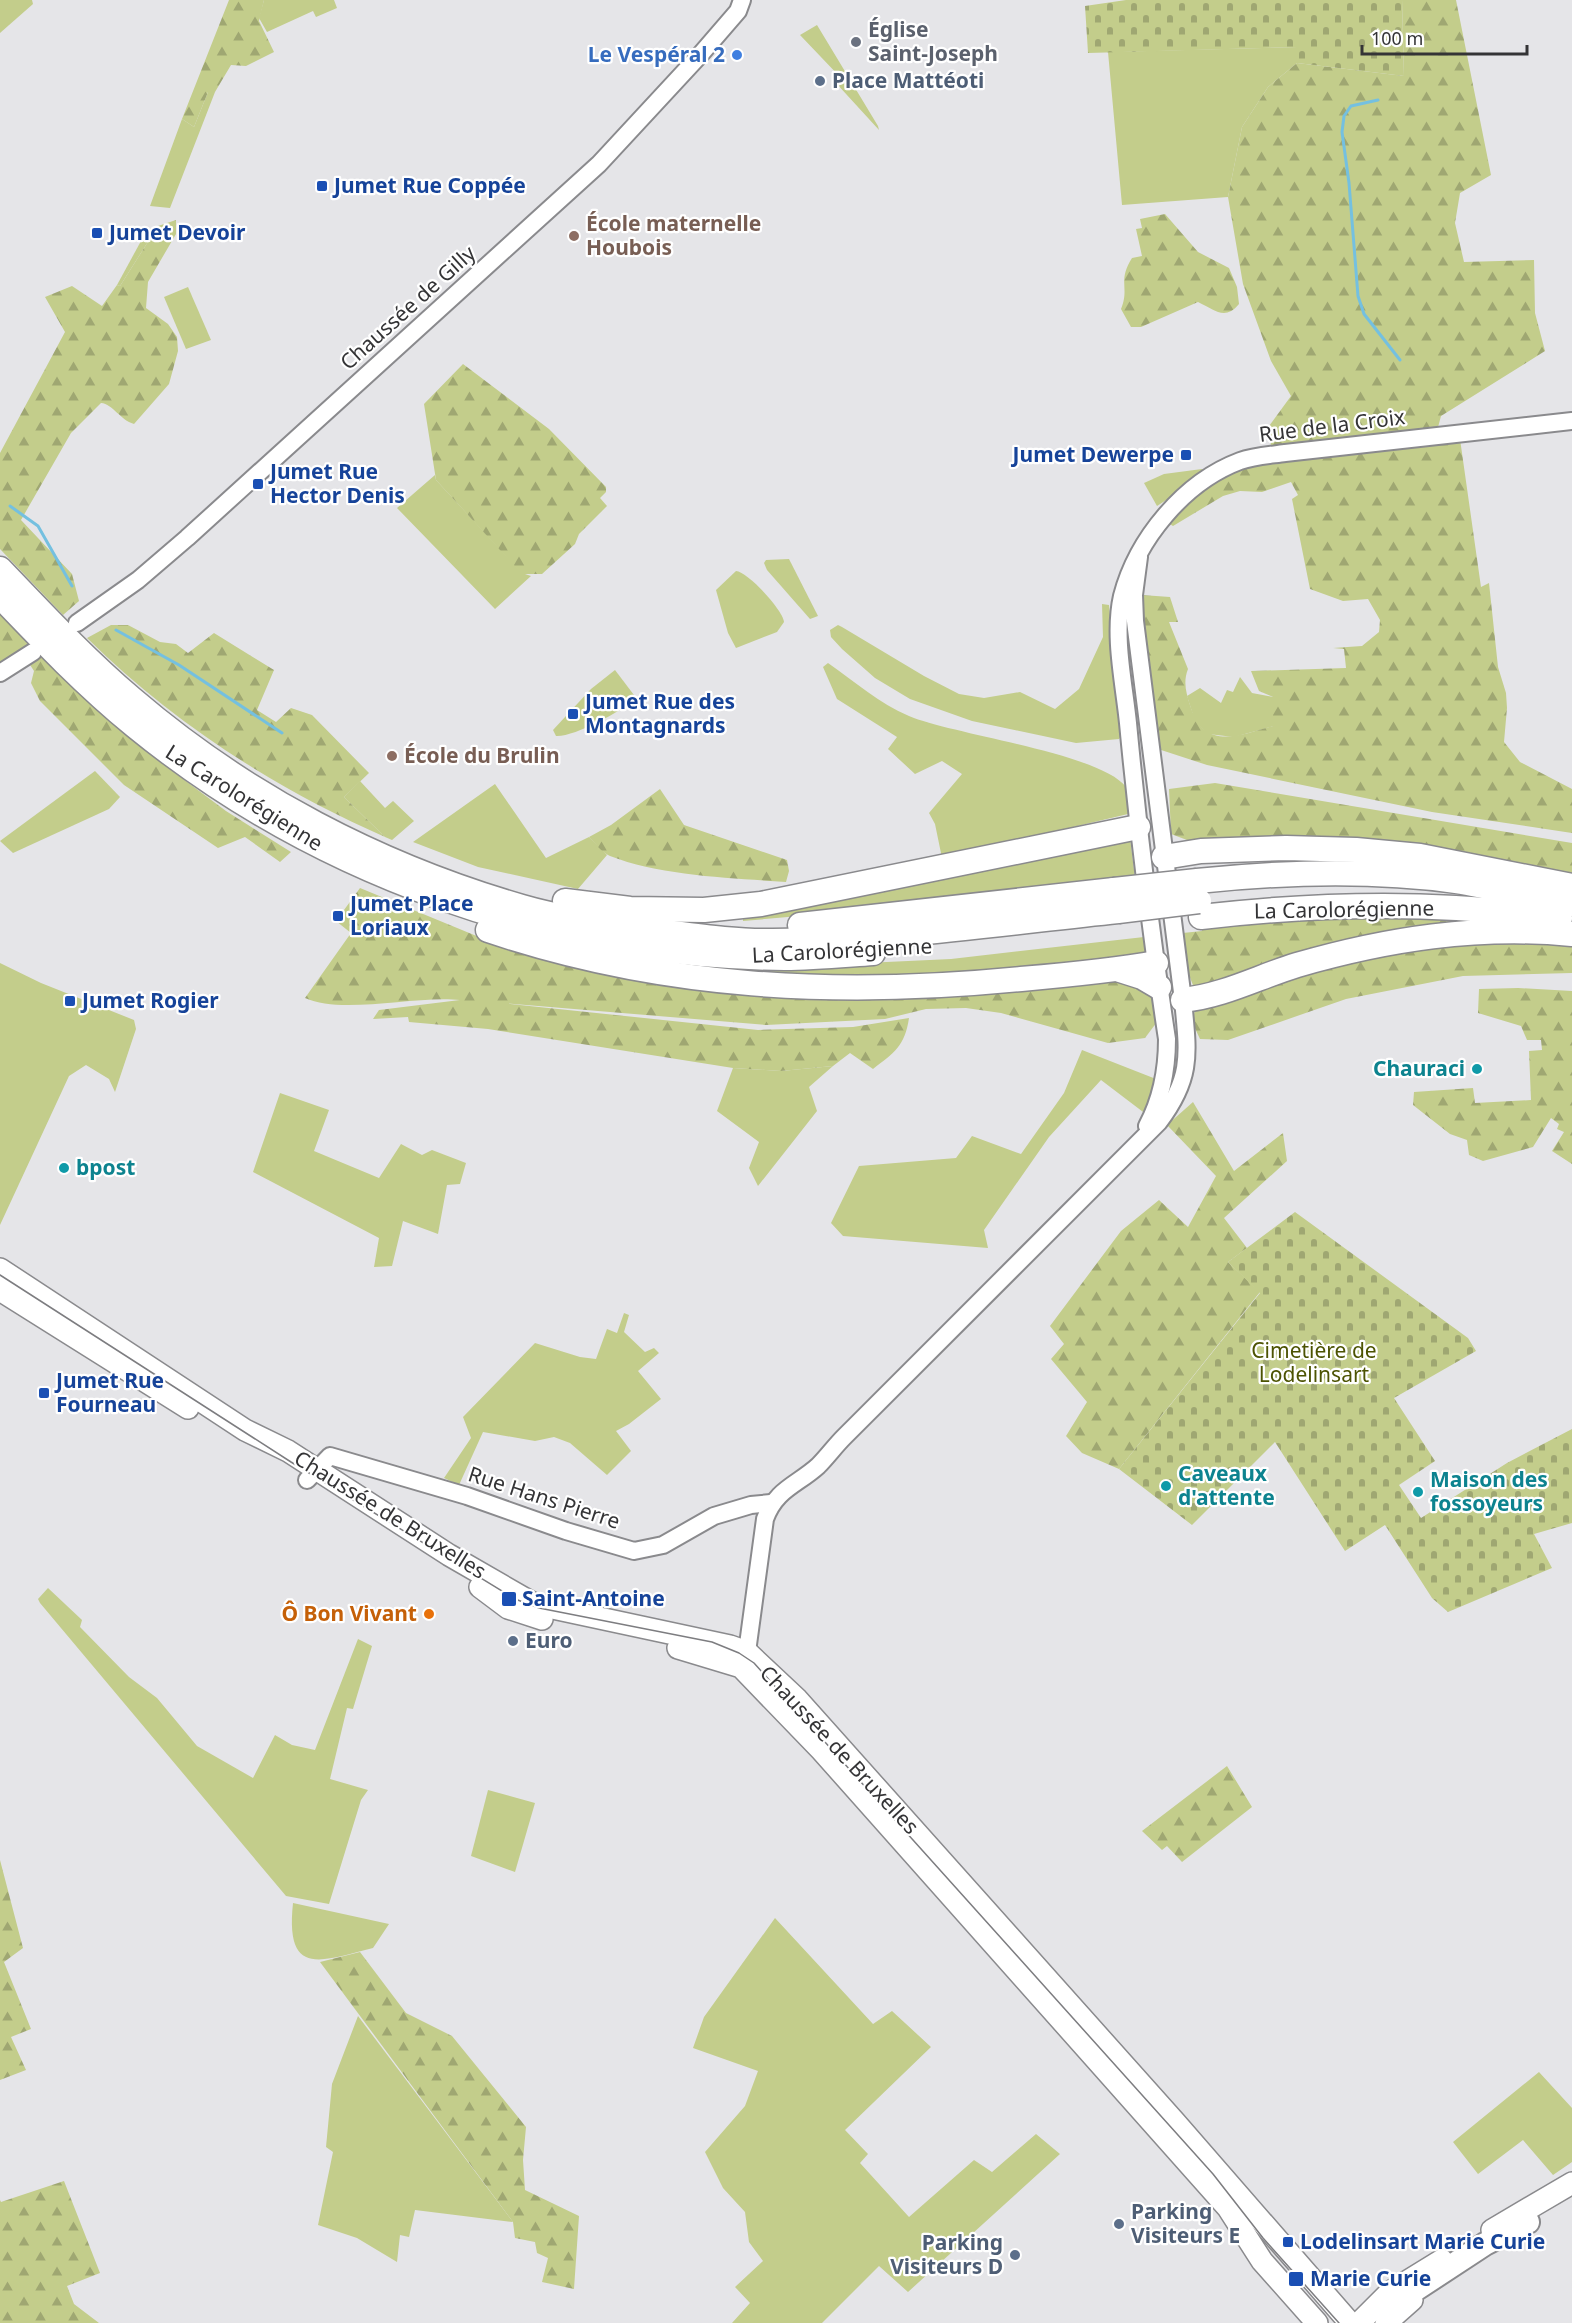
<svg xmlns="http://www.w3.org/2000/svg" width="1572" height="2323" font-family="'Noto Sans',sans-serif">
  <defs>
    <pattern id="forest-firs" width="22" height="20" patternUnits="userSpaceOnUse" patternTransform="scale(1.5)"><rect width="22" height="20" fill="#c3cd8b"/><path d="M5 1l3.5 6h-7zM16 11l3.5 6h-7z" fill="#9fa772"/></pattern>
    <pattern id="cemetery-stones" width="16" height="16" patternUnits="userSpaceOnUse" patternTransform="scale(1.5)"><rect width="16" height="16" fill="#c3cd8b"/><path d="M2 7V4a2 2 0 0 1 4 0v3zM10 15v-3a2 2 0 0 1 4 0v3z" fill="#9fa772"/></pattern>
  </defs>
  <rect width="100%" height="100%" fill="#e5e5e8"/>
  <g fill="#c3cd8b">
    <polygon points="0,0 32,0 33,4 0,33"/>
    <polygon points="264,0 334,0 337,8 316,17 313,11 267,32 259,18"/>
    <polygon points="817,25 878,126 879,130 836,83 841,78 800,35"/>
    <polygon points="1297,47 1297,63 1268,87 1242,127 1228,197 1122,205 1108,52"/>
    <polygon points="208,92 215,92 170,208 150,206 182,119 194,127"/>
    <polygon points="158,226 120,286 117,285 147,230"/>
    <polygon points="188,287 211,340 186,349 164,297"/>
    <polygon points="1202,469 1205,475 1157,506 1144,483 1164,474"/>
    <polygon points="435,475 436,480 522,573 531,576 495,609 397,508"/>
    <polygon points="789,559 818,616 810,619 767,570 764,563 766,560"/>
    <path d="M 736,571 C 748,572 783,610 784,622 L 777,632 L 736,648 L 728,633 L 716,590 Z"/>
    <polygon points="1102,604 1109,605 1110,615 1122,734 1119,739 1076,743 972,721 910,699 875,678 842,649 831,637 830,630 838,625 842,627 924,676 959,694 984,698 1020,692 1055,709 1079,689 1103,637"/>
    <path d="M 828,663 C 854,681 880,704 909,716 C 954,735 1100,753 1126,787 L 1128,814 L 942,858 L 935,824 L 929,813 L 962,774 L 942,761 L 915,774 L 888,749 L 897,737 L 837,699 L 823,667 Z"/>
    <path d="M 615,670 L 637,699 C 620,711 575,737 556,736 L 553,730 L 591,689 Z"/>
    <polygon points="1240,677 1252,693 1273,697 1274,726 1234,737 1208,734 1195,721 1187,696 1200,688 1221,703 1227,690 1233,692"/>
    <polygon points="95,771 120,797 109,809 13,853 0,841"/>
    <polygon points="360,781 385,808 393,801 414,821 392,840 385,837 344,797"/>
    <polygon points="495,784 546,858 589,837 607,855 578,889 478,867 413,842"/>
    <polygon points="1130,838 1135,878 890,908 743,921 743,912"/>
    <polygon points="1144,937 1145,959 808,983 652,964 822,965 951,959"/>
    <polygon points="0,963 41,983 134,1020 136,1029 115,1092 109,1079 86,1065 69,1076 0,1225"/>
    <polygon points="1082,1050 1156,1079 1151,1118 1101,1080 1049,1137 984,1230 988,1248 843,1236 831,1223 859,1166 956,1158 972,1136 1021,1154 1064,1093"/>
    <polygon points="833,1066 809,1087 817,1111 758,1186 749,1168 759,1142 717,1111 733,1068 781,1071"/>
    <polygon points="280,1093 329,1110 314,1151 379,1178 401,1144 422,1155 432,1150 466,1163 460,1184 447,1185 438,1234 403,1221 392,1266 374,1267 379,1238 253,1172"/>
    <polygon points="624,1313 629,1315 624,1332 645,1352 654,1348 659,1353 638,1371 661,1399 629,1424 616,1431 631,1451 607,1475 570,1443 554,1437 535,1441 483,1432 459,1485 444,1478 471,1438 463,1417 535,1343 580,1357 596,1359 607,1329 617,1333"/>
    <polygon points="48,1588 82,1620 80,1627 129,1677 157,1698 197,1746 253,1778 275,1735 292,1745 315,1750 358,1639 372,1646 353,1709 347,1708 330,1779 368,1790 361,1800 329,1904 286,1896 40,1603 38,1599"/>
    <polygon points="488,1790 535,1803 515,1872 471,1856"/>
    <path d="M 293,1903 L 389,1924 L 373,1948 C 321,1961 285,1978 293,1903 Z"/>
    <polygon points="775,1918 873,2024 892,2011 931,2047 845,2130 868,2154 860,2163 909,2217 974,2160 992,2172 1036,2134 1060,2154 908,2292 879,2266 822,2323 732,2323 750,2303 735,2287 763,2261 749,2242 745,2212 723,2188 705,2152 745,2106 758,2071 693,2048 704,2017"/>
    <polygon points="358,2016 513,2222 415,2210 409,2237 400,2235 397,2262 357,2238 318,2225 333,2152 326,2147 332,2084"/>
    <polygon points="1539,2072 1572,2108 1572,2162 1553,2175 1523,2140 1478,2174 1453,2142"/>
  </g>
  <g fill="url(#forest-firs)">
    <polygon points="229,0 264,0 259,21 274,52 246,66 231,65 215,92 208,92 194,127 182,119"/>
    <polygon points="1402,0 1456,0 1491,175 1460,193 1455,223 1464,262 1534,260 1535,313 1545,351 1441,416 1437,431 1271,446 1269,426 1291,396 1271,361 1243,284 1228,197 1242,127 1268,87 1297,63 1404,76"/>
    <path d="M 1165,214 L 1198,252 L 1229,268 L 1237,287 L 1239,304 C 1225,321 1215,310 1198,302 L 1141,327 L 1131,327 L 1121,309 C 1130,287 1117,282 1132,258 L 1142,256 L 1136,229 L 1142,228 L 1140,219 Z"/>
    <path d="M 176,220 L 176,234 L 148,282 L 146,308 L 168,324 L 177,337 L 178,351 L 169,384 L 134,424 C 120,420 113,404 101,403 L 71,433 L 21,520 L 72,574 L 79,601 L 63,615 L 0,549 L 0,453 L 65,332 L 45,297 L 72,286 L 102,306 L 117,285 L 120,286 L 158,226 Z"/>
    <polygon points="463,364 549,429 606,487 606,492 600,498 607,506 579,534 575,544 542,574 522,574 436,480 424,404"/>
    <path d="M 1460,439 L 1481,587 L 1489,583 L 1498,667 L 1506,693 L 1507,708 L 1504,742 L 1520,762 L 1572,789 L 1572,833 L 1432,812 L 1207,765 L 1158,749 L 1146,682 L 1142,595 L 1170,597 L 1178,622 L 1169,622 L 1188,669 C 1183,682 1186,692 1190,705 C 1204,751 1237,736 1273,726 L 1273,697 L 1259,691 L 1251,671 L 1346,668 L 1344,649 L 1333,648 L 1362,646 L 1379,632 L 1380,620 L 1368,599 L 1343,601 L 1310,589 L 1292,499 L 1298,495 L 1291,482 L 1262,492 L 1240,491 L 1223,496 L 1173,526 L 1168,523 L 1177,508 L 1244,464 Z"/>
    <polygon points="0,612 29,643 0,668"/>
    <path d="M 111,625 L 128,625 L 160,642 L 176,644 L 188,653 L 214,633 L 274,670 L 257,710 L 276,722 L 291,708 L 312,715 L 369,773 L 344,797 L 385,837 C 274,788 173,723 87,638 Z"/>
    <polygon points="37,652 155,758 226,811 291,852 280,862 245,837 218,848 124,785 40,701 31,683 34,671 25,657"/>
    <polygon points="1215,783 1572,843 1572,873 1425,844 1344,841 1195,843 1171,834 1169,789"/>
    <path d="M 660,789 L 684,825 L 787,860 L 789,871 L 786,882 C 731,878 661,876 610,856 C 602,853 595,843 589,837 L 611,825 Z"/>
    <path d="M 360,888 L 496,944 L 843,999 L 926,998 L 1125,977 L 1151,993 L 1157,1022 L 1145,1038 L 1108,1043 L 1001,1013 L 966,1008 L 926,1009 L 885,1019 L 766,1025 L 502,1003 L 758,1030 L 853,1027 L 909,1018 C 905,1046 894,1053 873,1069 L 850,1053 L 833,1066 L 781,1071 L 733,1068 L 488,1029 L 409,1022 L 408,1017 L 373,1019 L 379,1010 L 460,1000 C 417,995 342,1015 305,998 L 351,933 L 336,921 Z"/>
    <polygon points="1201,917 1491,917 1402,928 1296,960 1310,962 1572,926 1572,973 1463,976 1346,999 1228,1040 1200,1039 1192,1022 1198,998 1173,934 1202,931"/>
    <polygon points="1518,988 1572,991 1572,1164 1552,1151 1564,1132 1557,1129 1559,1124 1551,1118 1533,1147 1483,1161 1469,1155 1467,1140 1450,1134 1413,1105 1414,1092 1473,1088 1475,1103 1531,1100 1529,1051 1542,1050 1541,1040 1527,1040 1521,1026 1478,1013 1479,989"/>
    <polygon points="1193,1102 1234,1171 1283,1133 1287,1161 1224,1218 1247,1248 1228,1262 1260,1292 1119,1469 1082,1453 1066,1436 1087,1402 1051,1359 1064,1344 1050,1326 1121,1231 1159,1200 1188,1227 1216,1176 1167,1125"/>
    <polygon points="1227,1766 1252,1807 1182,1862 1167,1846 1162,1850 1142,1831"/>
    <polygon points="0,1860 23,1948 4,1962 31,2029 11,2037 26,2070 0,2080"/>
    <polygon points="360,1952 406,2013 452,2036 526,2127 523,2160 525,2190 579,2216 574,2289 542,2282 548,2258 537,2253 535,2242 515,2238 513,2222 320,1962"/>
    <polygon points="64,2181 100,2273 67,2286 74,2304 99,2323 110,2323 0,2323 0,2200 1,2202"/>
  </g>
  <g fill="url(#cemetery-stones)">
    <polygon points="1126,0 1402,0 1404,76 1297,63 1297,47 1088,53 1085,6"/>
    <polygon points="1295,1212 1468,1338 1476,1351 1394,1398 1435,1461 1399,1485 1421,1518 1507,1463 1572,1429 1572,1523 1534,1534 1552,1568 1448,1612 1432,1598 1385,1525 1345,1551 1275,1442 1192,1525 1119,1469 1260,1293 1228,1262"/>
  </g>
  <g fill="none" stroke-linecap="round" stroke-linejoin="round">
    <g stroke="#74c0e0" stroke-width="3">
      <polyline points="1378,100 1351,106 1344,116 1342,132 1349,183 1358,296 1364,314 1400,360"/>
      <polyline points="10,506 38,526 72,586"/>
      <polyline points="116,630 179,665 282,733"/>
    </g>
    <defs>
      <g id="tertiary">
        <polyline points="77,623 138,580 187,538 599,164 700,55 738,11 742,0"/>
        <polyline points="0,673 33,652"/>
        <path d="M 1147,1126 C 1162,1098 1167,1070 1167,1039 C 1151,934 1138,829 1128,723 C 1124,683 1113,636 1122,596 C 1137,539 1184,482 1240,461 C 1254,456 1271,455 1285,453 L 1572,421"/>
        <polyline points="307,1480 330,1456 467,1496 566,1531 634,1551 663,1545 714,1516 751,1505 771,1503"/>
        <path d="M 747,1652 L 765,1519 C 776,1489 797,1485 818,1466 C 827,1457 835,1446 844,1437 L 1159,1122 C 1193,1077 1188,1053 1183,1000 L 1135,621 L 1134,595 L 1139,557"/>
      </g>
      <g id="primary">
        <polyline points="0,1269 245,1430 288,1451 449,1555 534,1604 730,1646 747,1652 797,1699 1175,2122 1350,2323"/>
        <polyline points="0,1290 188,1408"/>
        <polyline points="480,1587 508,1608 542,1619"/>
        <polyline points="678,1648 741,1667 822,1751 1228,2208 1262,2261 1317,2323"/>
        <polyline points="1492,2230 1572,2183"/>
        <polyline points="1359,2323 1390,2292 1442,2260"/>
        <polyline points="1386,2323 1412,2300"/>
      </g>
      <polyline id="trunk" points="1389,2307 1485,2244 1528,2222"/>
      <g id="motorway">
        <path d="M 0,569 C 43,614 85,659 132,699 C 245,796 380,866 522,907 C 563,919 607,924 650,930 C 691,935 732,942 773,941 C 888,940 1003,923 1118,911"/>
        <path d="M 0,596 C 43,641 86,686 135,726 C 318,875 548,956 785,958 C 814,958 844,955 873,953"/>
        <polyline points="1164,857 1201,851 1286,848 1356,850 1420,856 1572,886"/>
        <path d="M 1197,881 C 1283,872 1370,869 1456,881 C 1495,887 1533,898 1572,904"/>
        <polyline points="565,901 630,909 704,910 761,904 1138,827"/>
        <path d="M 1201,917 C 1321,903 1441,901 1560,918"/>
        <polyline points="800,925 1114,890"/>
        <path d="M 488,930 C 663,989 839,997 1021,979 C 1066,975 1111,971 1156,963"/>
        <polyline points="1120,970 1142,977 1159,987"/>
        <path d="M 1183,1000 C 1223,996 1258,977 1297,965 C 1387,939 1477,925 1572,934"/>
      </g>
    </defs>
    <use href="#tertiary" stroke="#8a8a8d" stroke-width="20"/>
    <use href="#primary" stroke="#8a8a8d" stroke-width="24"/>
    <use href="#trunk" stroke="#8a8a8d" stroke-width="26"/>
    <use href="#motorway" stroke="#8a8a8d" stroke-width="27"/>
    <use href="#tertiary" stroke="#fff" stroke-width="16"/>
    <use href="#primary" stroke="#fff" stroke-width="21"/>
    <use href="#trunk" stroke="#fff" stroke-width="22"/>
    <use href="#motorway" stroke="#fff" stroke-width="24"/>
    <polyline stroke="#7d7d80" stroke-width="1.5" points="0,1275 291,1462 515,1599 539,1608 712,1642 739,1653 754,1663 1213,2174 1263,2238 1339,2323"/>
    <defs>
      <g id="motorway-bridge">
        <polyline points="1114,890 1197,881"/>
        <polyline points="1118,911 1199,901"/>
      </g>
    </defs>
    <use href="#motorway-bridge" stroke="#8a8a8d" stroke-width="27" stroke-linecap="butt"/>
    <use href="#motorway-bridge" stroke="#fff" stroke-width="24"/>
  </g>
  <circle fill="#6b7280" stroke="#fff" stroke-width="2" cx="856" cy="42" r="6"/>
  <circle fill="#3f7fe0" stroke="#fff" stroke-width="2" cx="737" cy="55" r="6"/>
  <g fill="#5c6f8a" stroke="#fff" stroke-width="2">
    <circle cx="820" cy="81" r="6"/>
    <circle cx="513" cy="1641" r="6"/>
    <circle cx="1119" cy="2224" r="6"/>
    <circle cx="1015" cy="2255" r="6"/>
  </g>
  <g fill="#1a4fb4" stroke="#fff" stroke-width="2">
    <rect x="316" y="180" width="12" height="12" rx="3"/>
    <rect x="91" y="227" width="12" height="12" rx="3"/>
    <rect x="1180" y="449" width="12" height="12" rx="3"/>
    <rect x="252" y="478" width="12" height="12" rx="3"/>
    <rect x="567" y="708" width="12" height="12" rx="3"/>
    <rect x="332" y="910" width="12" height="12" rx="3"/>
    <rect x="64" y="995" width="12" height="12" rx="3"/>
    <rect x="38" y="1387" width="12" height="12" rx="3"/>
    <rect x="501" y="1591" width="16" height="16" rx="3"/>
    <rect x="1282" y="2236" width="12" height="12" rx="3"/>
    <rect x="1288" y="2271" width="16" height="16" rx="3"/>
  </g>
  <g fill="#8d6e63" stroke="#fff" stroke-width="2">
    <circle cx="574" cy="236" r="6"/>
    <circle cx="392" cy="756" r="6"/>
  </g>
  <g fill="#0f9aa8" stroke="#fff" stroke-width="2">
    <circle cx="1477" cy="1069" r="6"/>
    <circle cx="64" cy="1168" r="6"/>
    <circle cx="1166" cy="1486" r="6"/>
    <circle cx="1418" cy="1492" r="6"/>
  </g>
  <circle fill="#e8710a" stroke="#fff" stroke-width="2" cx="429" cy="1614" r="6"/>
  <g text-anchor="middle" stroke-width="4.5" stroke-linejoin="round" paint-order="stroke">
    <g font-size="21" font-weight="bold" fill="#5b616d" stroke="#fff" text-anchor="start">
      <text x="868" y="37">Église<tspan x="868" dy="24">Saint-Joseph</tspan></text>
    </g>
    <g font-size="21" font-weight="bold" fill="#366cbe" stroke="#fff" text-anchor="end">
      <text x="725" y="62">Le Vespéral 2</text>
    </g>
    <g font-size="21" font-weight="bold" fill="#4e5e75" stroke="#fff" text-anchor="start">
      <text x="832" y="88">Place Mattéoti</text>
      <text x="525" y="1648">Euro</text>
      <text x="1131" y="2219">Parking<tspan x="1131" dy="24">Visiteurs E</tspan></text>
      <text x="1003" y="2250" text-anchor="end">Parking<tspan x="1003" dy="24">Visiteurs D</tspan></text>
    </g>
    <g font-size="21" font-weight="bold" fill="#164399" stroke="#fff" text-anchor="start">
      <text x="334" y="193">Jumet Rue Coppée</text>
      <text x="109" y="240">Jumet Devoir</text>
      <text x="1174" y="462" text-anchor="end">Jumet Dewerpe</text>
      <text x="270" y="479">Jumet Rue<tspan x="270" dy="24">Hector Denis</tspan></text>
      <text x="585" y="709">Jumet Rue des<tspan x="585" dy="24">Montagnards</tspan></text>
      <text x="350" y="911">Jumet Place<tspan x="350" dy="24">Loriaux</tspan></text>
      <text x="82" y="1008">Jumet Rogier</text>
      <text x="56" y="1388">Jumet Rue<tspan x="56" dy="24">Fourneau</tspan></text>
      <text x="522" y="1606">Saint-Antoine</text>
      <text x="1300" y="2249">Lodelinsart Marie Curie</text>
      <text x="1310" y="2286">Marie Curie</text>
    </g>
    <g font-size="21" font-weight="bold" fill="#785e54" stroke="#fff" text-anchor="start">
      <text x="586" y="231">École maternelle<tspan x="586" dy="24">Houbois</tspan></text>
      <text x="404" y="763">École du Brulin</text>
    </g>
    <g font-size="21" fill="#343436" stroke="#fff">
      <text transform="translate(408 308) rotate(-42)" y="7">Chaussée de Gilly</text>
      <text transform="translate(1332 426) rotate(-7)" y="7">Rue de la Croix</text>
      <text transform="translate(244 798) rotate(32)" y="7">La Carolorégienne</text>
      <text transform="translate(1344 910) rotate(-1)" y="7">La Carolorégienne</text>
      <text transform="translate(842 951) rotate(-3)" y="7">La Carolorégienne</text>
      <text transform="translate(544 1498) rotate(18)" y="7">Rue Hans Pierre</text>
      <text transform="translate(390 1515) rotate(32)" y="7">Chaussée de Bruxelles</text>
      <text transform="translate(839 1750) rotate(47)" y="7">Chaussée de Bruxelles</text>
    </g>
    <g font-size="21" font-weight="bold" fill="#0d838f" stroke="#fff" text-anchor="start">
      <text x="1465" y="1076" text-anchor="end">Chauraci</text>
      <text x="76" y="1175">bpost</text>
      <text x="1178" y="1481">Caveaux<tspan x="1178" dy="24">d'attente</tspan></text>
      <text x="1430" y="1487">Maison des<tspan x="1430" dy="24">fossoyeurs</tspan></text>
    </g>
    <g font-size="21" fill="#4c5302" stroke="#fff">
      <text x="1314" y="1358">Cimetière de<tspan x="1314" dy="24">Lodelinsart</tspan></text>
    </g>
    <g font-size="21" font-weight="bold" fill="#c56008" stroke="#fff" text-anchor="end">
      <text x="417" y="1621">Ô Bon Vivant</text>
    </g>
  </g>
  <path d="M1362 45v9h165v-9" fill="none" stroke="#343436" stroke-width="3"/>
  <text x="1371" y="45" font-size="18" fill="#343436" stroke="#ffffff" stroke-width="4.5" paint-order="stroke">100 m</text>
</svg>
